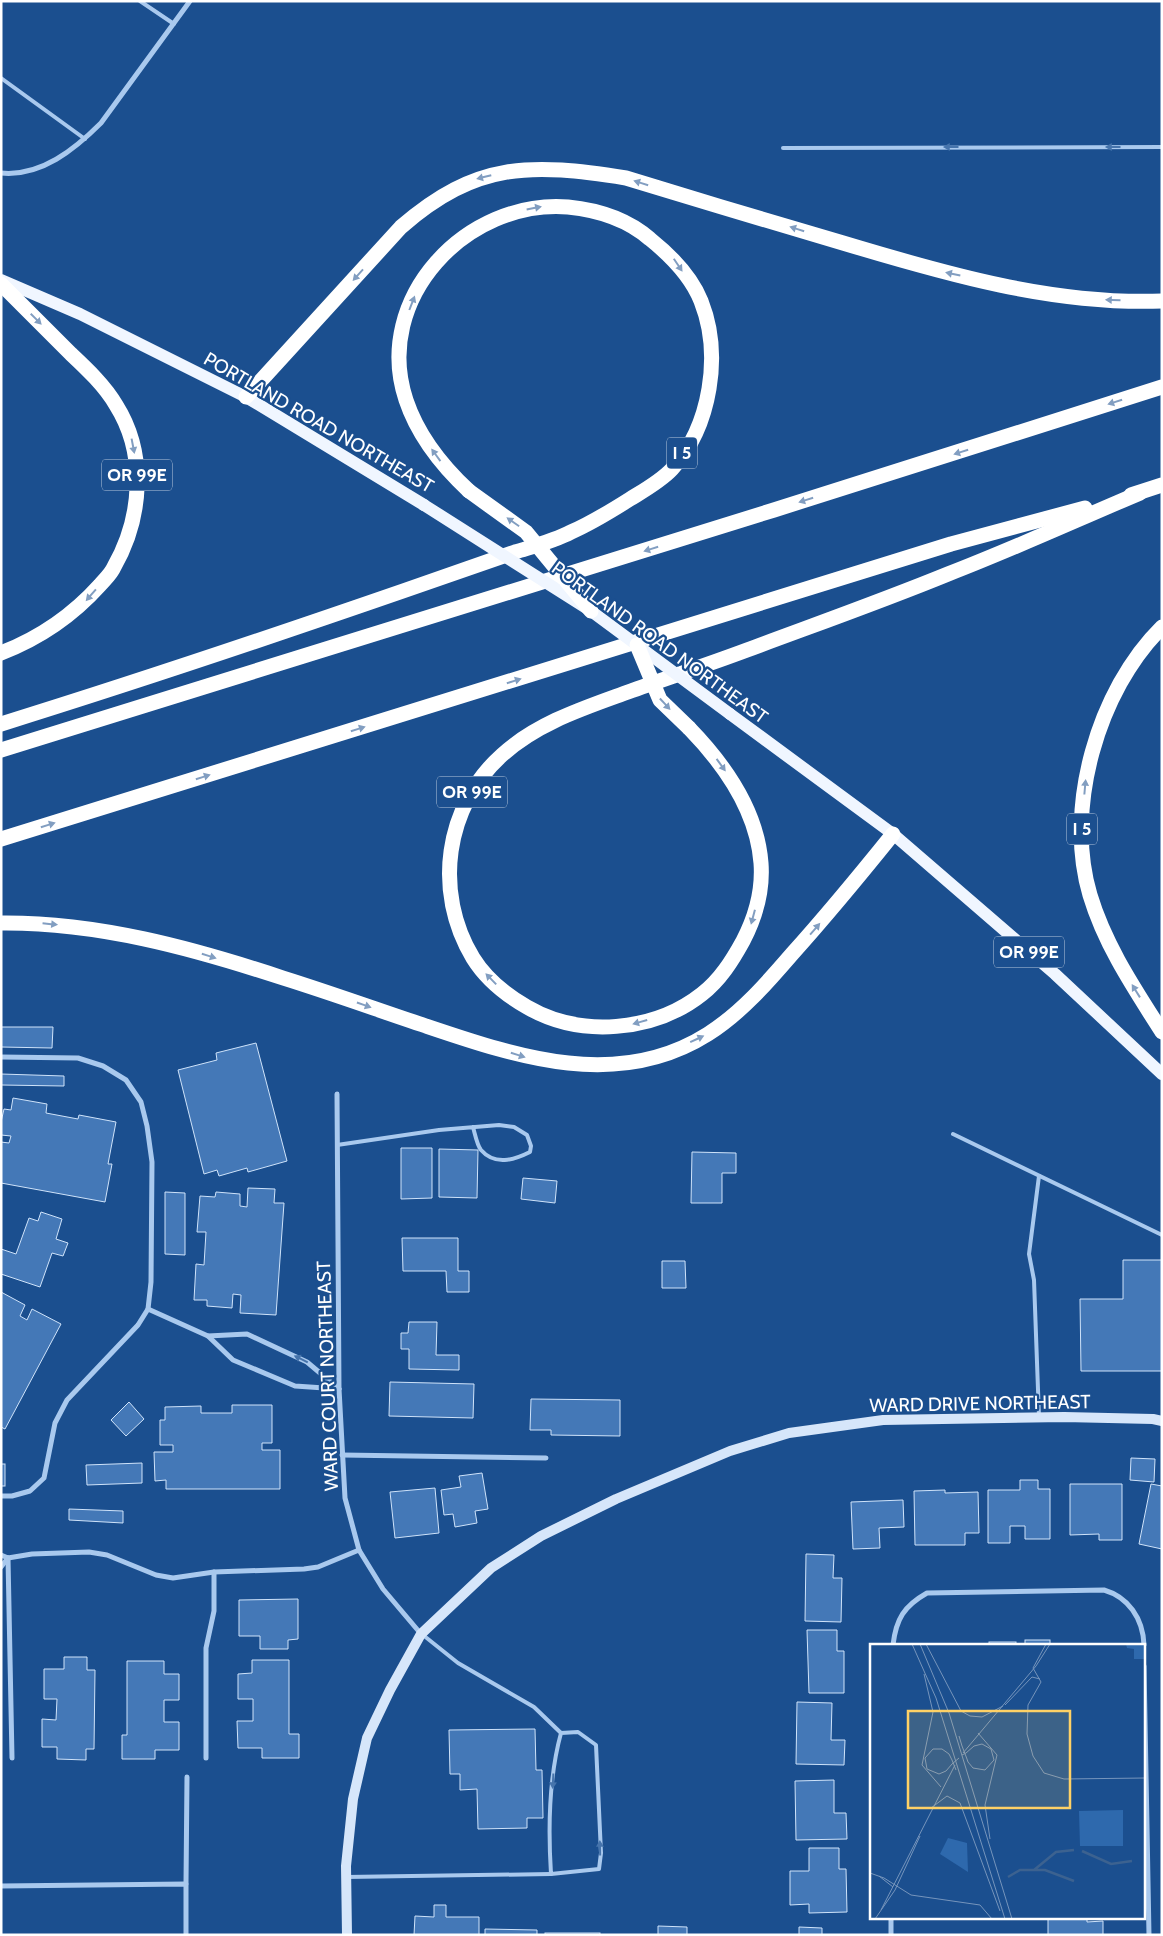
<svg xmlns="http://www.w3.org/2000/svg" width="1163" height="1936" font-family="Cabin,sans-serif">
  <rect width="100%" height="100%" fill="#1b4f8f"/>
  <g fill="#4478b7" stroke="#cfe3fa">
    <polygon points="1,1027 53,1027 52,1048 1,1047"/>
    <polygon points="256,1043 287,1161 248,1172 247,1168 219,1176 217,1170 204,1174 178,1070 217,1060 216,1053"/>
    <polygon points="1,1074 64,1076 64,1086 1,1085"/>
    <polygon points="13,1098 47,1104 46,1113 78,1119 79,1115 116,1122 108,1164 112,1164 105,1202 1,1183 1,1142 9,1143 11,1136 1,1135 1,1122 4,1109 11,1110"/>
    <polygon points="401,1148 432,1148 432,1198 401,1199"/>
    <polygon points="439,1149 478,1150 477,1198 439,1197"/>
    <polygon points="692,1152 736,1153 736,1173 722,1173 722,1203 691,1203"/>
    <polygon points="523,1178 557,1181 555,1203 521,1199"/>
    <polygon points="248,1188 275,1189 274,1203 284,1203 276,1315 240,1313 241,1295 233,1294 232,1308 207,1306 207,1300 194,1300 196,1264 204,1265 206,1232 197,1232 200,1196 215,1197 216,1192 240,1194 240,1206 247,1207"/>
    <polygon points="165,1192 185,1193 185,1255 165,1254"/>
    <polygon points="41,1212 62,1219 56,1239 68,1243 63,1256 52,1253 40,1287 1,1274 1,1249 16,1254 29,1218 38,1221"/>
    <polygon points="402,1238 458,1238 458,1271 469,1271 469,1292 447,1292 446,1271 403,1271"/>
    <polygon points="1123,1260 1162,1260 1162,1371 1081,1371 1080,1299 1123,1299"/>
    <polygon points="662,1261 685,1261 686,1288 662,1288"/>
    <polygon points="1,1292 25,1305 20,1316 27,1320 32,1309 61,1324 5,1429 1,1427"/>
    <polygon points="409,1322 437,1322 436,1355 459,1355 459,1370 409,1369 409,1349 401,1349 401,1333 408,1333"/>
    <polygon points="390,1382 474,1384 473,1418 389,1416"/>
    <polygon points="531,1399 620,1400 620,1436 551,1435 551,1430 530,1430"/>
    <polygon points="129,1402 144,1419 126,1436 111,1420"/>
    <polygon points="232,1405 272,1405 272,1443 262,1443 262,1450 280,1450 280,1489 166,1489 166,1480 155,1481 154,1452 173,1452 173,1445 160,1445 160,1420 165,1420 165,1407 201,1406 201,1413 232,1413"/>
    <polygon points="1131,1458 1155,1459 1154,1482 1130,1480"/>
    <polygon points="142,1463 142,1483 87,1485 86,1465"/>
    <rect x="1" y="1464" width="4" height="22"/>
    <polygon points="482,1473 488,1509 475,1511 477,1523 455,1527 453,1514 444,1515 441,1490 461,1487 459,1476"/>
    <polygon points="1020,1480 1038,1480 1038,1489 1050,1489 1050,1539 1025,1539 1025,1526 1010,1526 1010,1543 988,1543 988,1490 1020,1490"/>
    <polygon points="1070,1484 1122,1484 1122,1540 1099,1540 1099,1534 1070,1535"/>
    <polygon points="1151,1484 1162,1486 1162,1549 1139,1544"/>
    <polygon points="435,1488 439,1533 395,1538 390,1492"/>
    <polygon points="945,1490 945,1493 978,1492 979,1533 965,1533 965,1545 915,1545 914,1491"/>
    <polygon points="903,1500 904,1527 879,1528 880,1548 853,1549 851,1502"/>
    <polygon points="69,1509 123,1511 123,1523 69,1520"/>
    <polygon points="806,1554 834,1555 833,1578 842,1578 841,1622 805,1621"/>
    <polygon points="298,1599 298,1639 288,1640 288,1649 260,1649 260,1636 239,1636 239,1600"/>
    <polygon points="807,1630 837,1630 837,1651 844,1651 844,1693 809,1693"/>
    <rect x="1025" y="1640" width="25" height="5"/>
    <rect x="989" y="1642" width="27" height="3"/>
    <polygon points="64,1657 87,1657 87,1670 95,1670 94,1749 86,1749 86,1760 57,1759 57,1747 42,1747 42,1719 56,1720 57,1699 44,1699 44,1669 64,1669"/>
    <polygon points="252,1660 289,1660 289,1734 299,1734 299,1758 262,1758 262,1748 238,1748 237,1721 253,1721 253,1699 238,1699 238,1674 252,1673"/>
    <polygon points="127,1661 164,1661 164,1674 179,1674 179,1700 164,1700 164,1722 179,1722 179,1750 155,1750 155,1759 122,1759 122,1735 127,1735"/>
    <polygon points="797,1702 832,1703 831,1740 845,1740 844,1765 796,1764"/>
    <polygon points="535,1729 536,1770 542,1770 543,1818 527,1818 527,1828 478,1829 477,1789 460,1790 460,1774 450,1774 449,1730"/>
    <polygon points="834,1780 834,1813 846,1813 847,1839 796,1840 795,1781"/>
    <polygon points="809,1848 839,1848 839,1869 846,1869 847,1912 809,1913 809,1904 790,1905 790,1871 809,1871"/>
    <polygon points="434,1905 446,1905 446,1917 479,1917 479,1935 414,1935 415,1916 434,1917"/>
    <rect x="950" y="1917" width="51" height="2"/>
    <polygon points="1048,1917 1087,1917 1087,1922 1103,1921 1103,1935 1048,1935"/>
    <polygon points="658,1926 687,1927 687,1935 658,1935"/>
    <polygon points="799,1927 822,1928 822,1935 799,1935"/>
    <polygon points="485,1929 537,1930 537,1935 485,1935"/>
    <rect x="545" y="1933" width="55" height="2"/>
  </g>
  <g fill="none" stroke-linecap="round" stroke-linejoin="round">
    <g stroke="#a9c9ee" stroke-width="4">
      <polyline points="140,1 174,24"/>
      <polyline points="1,78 85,139"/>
      <polyline points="783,148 1162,147"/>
      <polyline points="953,1134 1162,1235"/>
      <path d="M 337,1145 L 439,1130 L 499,1125 L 514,1127 L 527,1135 L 531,1146 L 530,1152 C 514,1160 495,1166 481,1150 C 477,1145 475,1134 473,1127"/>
      <polyline points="1039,1417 1034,1280 1029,1254 1039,1176"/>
      <path d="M 423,1635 L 458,1663 L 534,1707 L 561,1733 L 578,1732 L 596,1745 L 601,1853 L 599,1869 L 551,1874 C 548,1828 549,1777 561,1733"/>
      <polyline points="346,1877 551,1874"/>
    </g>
    <g stroke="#a9c9ee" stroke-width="5">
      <path d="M 1,173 C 41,177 75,149 101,123 L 190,1"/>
      <polyline points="1,1057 78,1058 103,1066 126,1080 141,1102 147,1126 152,1162 151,1282 148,1309 138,1325 67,1400 55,1423 44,1478 30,1491 12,1496 1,1496"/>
      <polyline points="337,1094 339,1389 345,1498 359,1550 383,1589 421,1634"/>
      <polyline points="148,1309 208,1336 233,1360 295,1386 339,1389"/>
      <polyline points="208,1336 247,1334 307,1362 339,1389"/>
      <polyline points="342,1455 546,1458"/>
      <polyline points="1,1555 8,1558 32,1554 89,1552 107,1555 156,1575 173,1578 214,1572 304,1569 318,1567 359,1550"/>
      <polyline points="8,1558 12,1758"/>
      <polyline points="1,1567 8,1558"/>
      <path d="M 893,1645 C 896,1619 904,1606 927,1593 L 1104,1590 C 1128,1597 1143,1618 1144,1645"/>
      <polyline points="1144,1666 1149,1935"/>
      <polyline points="206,1758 206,1648 214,1611 214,1572"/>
      <polyline points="186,1884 187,1777"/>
      <polyline points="1,1886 186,1884 186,1935"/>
      <polyline points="891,1935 891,1917"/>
    </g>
    <polyline stroke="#d6e6fa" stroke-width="10" points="347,1935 346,1866 353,1799 367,1738 390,1690 421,1634 491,1568 541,1536 616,1499 730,1451 789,1433 883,1420 1064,1417 1153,1419 1162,1421"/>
    <g stroke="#f0f6ff" stroke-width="12">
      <polyline points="1,280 80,314 246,397 424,505"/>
      <polyline points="730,714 893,834 1055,974 1162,1074"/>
    </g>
    <g stroke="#fff" stroke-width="15">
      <path d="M 1,284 C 24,307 48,331 71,354 C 87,369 105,386 116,405 C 147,454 142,518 114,567 C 111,574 105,579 100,585 C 73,615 40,638 1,653"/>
      <path d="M 246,397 L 401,227 C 477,161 531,163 626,178 C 698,200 771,222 843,243 C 946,274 1053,305 1162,301"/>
      <polyline points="1131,495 1162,485"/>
      <path d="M 1162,627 C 1098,690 1064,808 1090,895 C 1105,945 1134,988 1162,1032"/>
      <path d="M 1,724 C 136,682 270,637 403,591 C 441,578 478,565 515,552 C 534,546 554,541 571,532 C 592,523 611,511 630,499 C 643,491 661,481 672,469 C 711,426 722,354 701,301 C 691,276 670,255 650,239 C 627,219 598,210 568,207 C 467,199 372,298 406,400 C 418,436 441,465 469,491"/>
      <path d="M 689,728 C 725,765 757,810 761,863 C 763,890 755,918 743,941 C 732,961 720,980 702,994 C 654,1032 580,1038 527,1007 C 506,995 486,979 473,958 C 433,892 445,806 502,755 C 537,723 584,708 628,692 C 667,678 707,665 747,650 C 814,625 882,601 948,574 C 1013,549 1076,520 1140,493"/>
      <polyline points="1,750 774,510 1162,387"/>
      <polyline points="1,839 951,544 1085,508"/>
      <path d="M 1,923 C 97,922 192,948 283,978 C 331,993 378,1010 426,1026 C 518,1057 618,1091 708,1034 C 741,1013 767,983 792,954 C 827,915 860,875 893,834"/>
    </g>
    <polyline stroke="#f0f6ff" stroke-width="12" points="424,505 591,611 730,714"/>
    <g stroke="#fff" stroke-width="15">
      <polyline points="469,491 526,532 591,611"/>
      <polyline points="637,645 660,700 689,728"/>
    </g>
  </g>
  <defs><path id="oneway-solid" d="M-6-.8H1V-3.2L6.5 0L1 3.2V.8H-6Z" transform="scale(1.25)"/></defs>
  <g fill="#4674ac">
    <use href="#oneway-solid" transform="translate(951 147) rotate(180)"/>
    <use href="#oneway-solid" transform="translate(1113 147) rotate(180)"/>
    <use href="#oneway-solid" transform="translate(301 1359) rotate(-154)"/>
    <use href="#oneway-solid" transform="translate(553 1781) rotate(93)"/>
    <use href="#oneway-solid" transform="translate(600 1848) rotate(-91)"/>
  </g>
  <g fill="#829ec1">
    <use href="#oneway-solid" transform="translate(484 177) rotate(166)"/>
    <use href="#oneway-solid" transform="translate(641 183) rotate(-163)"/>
    <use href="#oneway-solid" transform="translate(534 208) rotate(-11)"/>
    <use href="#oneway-solid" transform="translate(797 229) rotate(-163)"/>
    <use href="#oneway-solid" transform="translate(678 265) rotate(56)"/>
    <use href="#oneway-solid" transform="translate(953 274) rotate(-168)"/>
    <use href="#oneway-solid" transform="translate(358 275) rotate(132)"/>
    <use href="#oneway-solid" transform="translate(1113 300) rotate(-178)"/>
    <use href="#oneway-solid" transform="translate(412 303) rotate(-69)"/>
    <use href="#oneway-solid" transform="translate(36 319) rotate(45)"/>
    <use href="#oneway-solid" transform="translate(1115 402) rotate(162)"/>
    <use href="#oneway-solid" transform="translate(133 446) rotate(79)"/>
    <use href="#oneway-solid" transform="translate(961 452) rotate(163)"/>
    <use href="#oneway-solid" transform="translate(436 455) rotate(-126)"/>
    <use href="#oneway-solid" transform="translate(806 500) rotate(163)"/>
    <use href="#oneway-solid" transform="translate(513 522) rotate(-145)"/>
    <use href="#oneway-solid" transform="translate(651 549) rotate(163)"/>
    <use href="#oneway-solid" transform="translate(91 595) rotate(131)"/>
    <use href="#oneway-solid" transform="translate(514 681) rotate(-17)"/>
    <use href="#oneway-solid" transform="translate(665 704) rotate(47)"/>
    <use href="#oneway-solid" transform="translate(358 729) rotate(-17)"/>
    <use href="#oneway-solid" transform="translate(721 765) rotate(54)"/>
    <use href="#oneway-solid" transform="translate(203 777) rotate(-17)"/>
    <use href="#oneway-solid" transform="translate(1085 787) rotate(-85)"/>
    <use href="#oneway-solid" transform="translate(48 825) rotate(-17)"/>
    <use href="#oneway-solid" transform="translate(753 917) rotate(105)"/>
    <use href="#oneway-solid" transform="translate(50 924) rotate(6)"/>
    <use href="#oneway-solid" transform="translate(815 929) rotate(-49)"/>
    <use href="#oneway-solid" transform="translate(209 956) rotate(17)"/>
    <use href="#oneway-solid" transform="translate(491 979) rotate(-134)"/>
    <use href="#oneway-solid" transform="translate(1136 991) rotate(-122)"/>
    <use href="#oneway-solid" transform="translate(364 1005) rotate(19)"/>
    <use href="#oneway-solid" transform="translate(640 1022) rotate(164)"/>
    <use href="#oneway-solid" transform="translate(697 1039) rotate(-25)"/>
    <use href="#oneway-solid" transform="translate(518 1055) rotate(17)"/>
  </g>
  <g text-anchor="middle" stroke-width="4.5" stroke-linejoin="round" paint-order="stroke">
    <g fill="#1b4f8f" stroke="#bbcadd" stroke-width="1">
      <rect x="667" y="437.5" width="30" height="31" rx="4"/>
      <rect x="102" y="459.5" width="70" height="31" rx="4"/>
      <rect x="437" y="776.5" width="70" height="31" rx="4"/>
      <rect x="1067" y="813.5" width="30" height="31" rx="4"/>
      <rect x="994" y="936.5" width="70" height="31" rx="4"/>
    </g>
    <g font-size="18" font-weight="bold" fill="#fff">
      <text x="682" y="459">I 5</text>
      <text x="137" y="481">OR 99E</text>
      <text x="472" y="798">OR 99E</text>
      <text x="1082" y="835">I 5</text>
      <text x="1029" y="958">OR 99E</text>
    </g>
    <g font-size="19" fill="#fff" stroke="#1b4f8f">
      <text transform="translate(319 422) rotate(30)" y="7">PORTLAND ROAD NORTHEAST</text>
      <text transform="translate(660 642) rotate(36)" y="7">PORTLAND ROAD NORTHEAST</text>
      <text transform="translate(327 1376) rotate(-92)" y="7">WARD COURT NORTHEAST</text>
      <text transform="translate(980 1403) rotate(-1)" y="7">WARD DRIVE NORTHEAST</text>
    </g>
  </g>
  <g transform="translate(870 1644)">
    <rect width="275" height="275" fill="#1b4f8f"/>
    <path d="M 256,0 L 275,0 L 275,15 L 264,15 L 264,5 L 257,4 ZM 253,166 L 253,202 L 210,202 L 209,167 ZM 78,194 L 97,199 L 98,228 L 70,210 Z" fill="#2e69ad"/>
    <path fill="none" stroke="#3c6290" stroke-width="2.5" d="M 212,207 L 241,220 L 262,217M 164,226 L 186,208 L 204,206M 138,233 L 150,226 L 175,226 L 204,237"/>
    <path fill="none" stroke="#7695bc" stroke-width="1" d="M 42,0 L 66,54 L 135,275M 50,0 L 79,69 L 142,275M 56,0 L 91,67 L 100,72 L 112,73 L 133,62M 163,24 L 171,38 L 158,61 L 157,90 L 163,112 L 174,129 L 194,135 L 275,134M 163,24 L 176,0M 54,30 L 63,68 L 52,121 L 71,143M 135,61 L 162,33 L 170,35M 108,89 L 127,111 L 115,161 L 120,195M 89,92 L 92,102 L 97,115 L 98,118 L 103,124 L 115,126 L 124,116 L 121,105 L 112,100 L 104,102 L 96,109 L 92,111M 93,109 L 166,22 L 180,0M 86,126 L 82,116 L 79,110 L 72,105 L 63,105 L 55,114 L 57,125 L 69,130 L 76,127 L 82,120 L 89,114M 61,164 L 77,152 L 90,159 L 130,267M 0,229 L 14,234 L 41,251 L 110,261 L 122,275M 9,232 L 23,243M 11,266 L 85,121M 5,275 L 25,246 L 50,192"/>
    <path fill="#ffd166" fill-opacity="0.15" stroke="#ffd166" stroke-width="2.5" d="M 38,67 L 200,67 L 200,164 L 38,164 Z"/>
    <rect width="275" height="275" fill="none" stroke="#fff" stroke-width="2.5"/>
  </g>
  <rect width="1163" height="1936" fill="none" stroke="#ffffff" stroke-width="5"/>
</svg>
